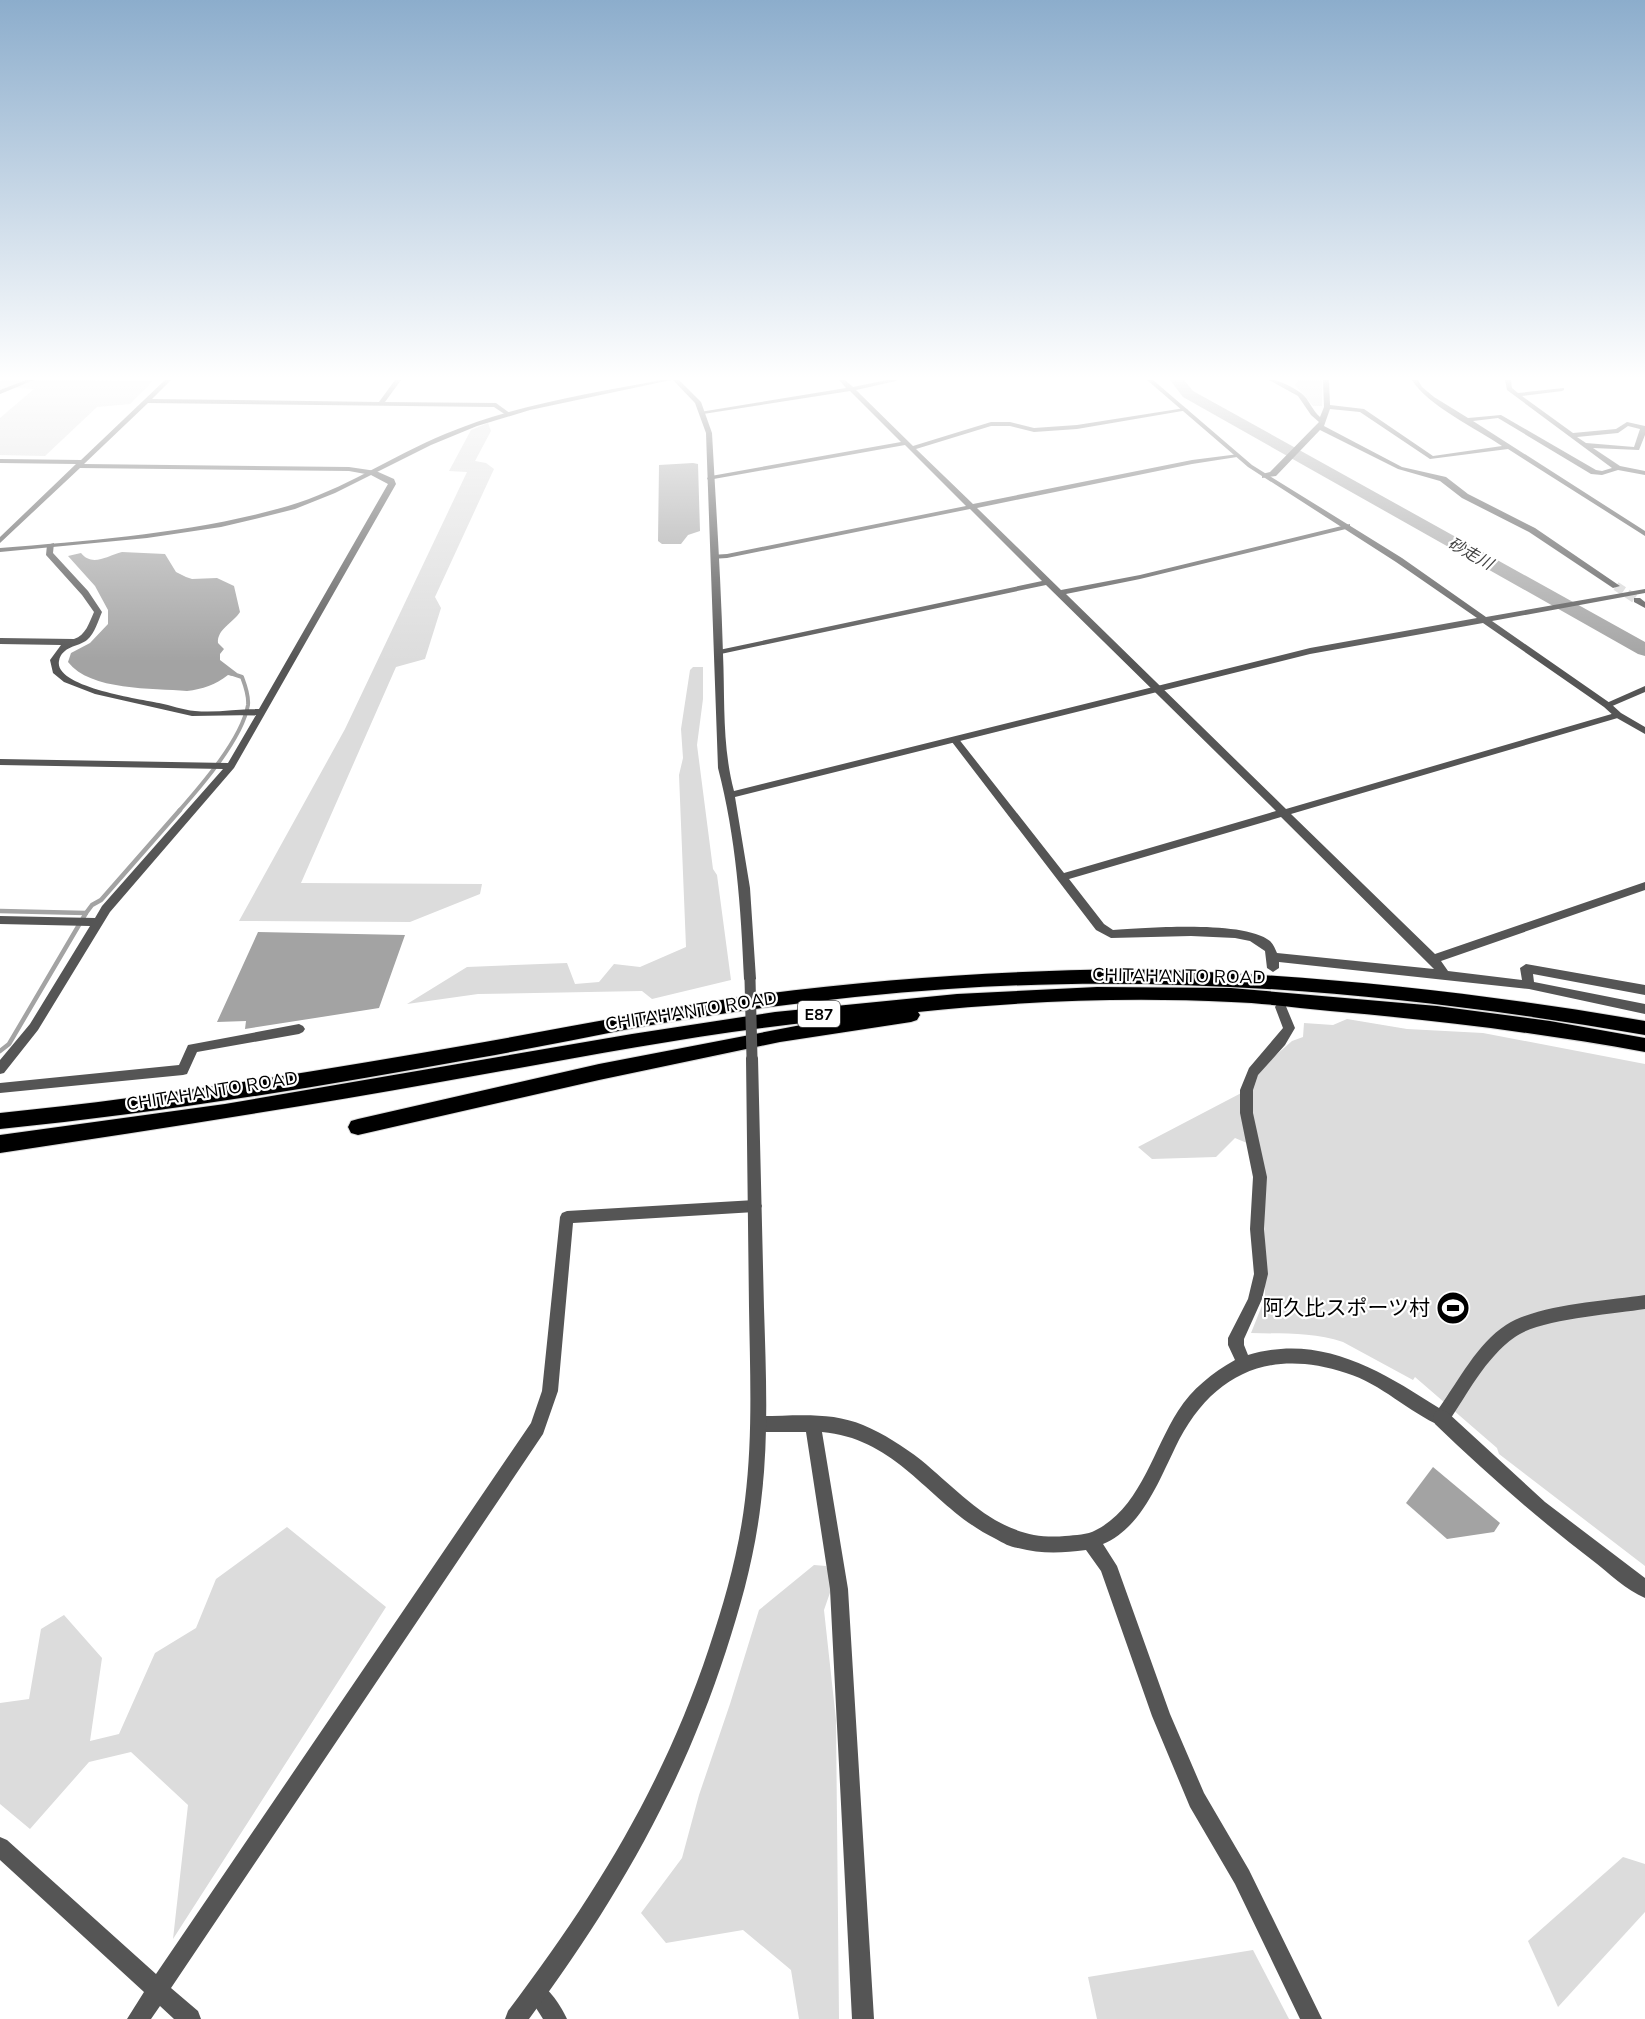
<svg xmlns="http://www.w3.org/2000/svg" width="1645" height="2019" font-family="'Nunito Sans','Noto Sans JP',sans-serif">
  <rect width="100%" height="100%" fill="#fff"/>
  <g fill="#dcdcdc">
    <polygon points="9,380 153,381 130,404 97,407 45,456 0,455 0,418 34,389 8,387 0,390 0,381"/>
    <polygon points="1299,380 1322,380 1322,406 1313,406 1295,385"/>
    <polygon points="488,423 491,431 475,461 486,463 494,469 435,597 441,608 425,659 396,667 301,883 482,884 480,894 410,922 239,921 345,729 467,472 449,471 471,430"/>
    <polygon points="693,667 703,667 703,699 697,745 713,869 717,875 731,980 652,999 642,991 478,994 407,1004 467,967 567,963 575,984 599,982 614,964 640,967 686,947 679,775 683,758 681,729 690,670"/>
    <path d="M 1347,1019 L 1407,1029 L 1483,1033 L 1645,1064 L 1645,1566 L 1499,1454 L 1497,1448 L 1415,1377 L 1413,1380 L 1343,1342 C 1313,1332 1282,1334 1251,1333 L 1265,1298 L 1264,1197 L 1254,1146 L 1235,1138 L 1216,1157 L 1152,1159 L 1138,1147 L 1247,1090 L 1259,1070 L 1292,1041 L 1303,1037 L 1304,1023 L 1333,1025 Z"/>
    <polygon points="287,1527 386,1607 173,1939 188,1805 131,1752 89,1762 30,1829 0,1804 0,1703 29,1699 41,1629 64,1615 102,1658 90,1741 119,1734 155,1653 196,1628 216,1579"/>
    <polygon points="814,1565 826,1566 833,1584 824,1610 836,1720 839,2019 799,2019 791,1970 743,1930 666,1943 641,1913 682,1858 699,1795 730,1704 759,1610"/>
    <polygon points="1623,1857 1645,1864 1645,1912 1558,2007 1528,1941"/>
    <polygon points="1253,1950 1289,2019 1097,2019 1088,1977"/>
  </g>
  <g fill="#a3a3a3">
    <polygon points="693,463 698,464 700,531 688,535 681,544 662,544 658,541 659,465"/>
    <path d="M 122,552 L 165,554 L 176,572 L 186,577 L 192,579 L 217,578 L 234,586 L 240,612 C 233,623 217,629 218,643 L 224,649 L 220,654 L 220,660 L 237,673 L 233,676 L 228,675 C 215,685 203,689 187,691 C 153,688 90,691 68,662 L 71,653 L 90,643 L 108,624 L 108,610 L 95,586 L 68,556 L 81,553 C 92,567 107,556 122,552 Z"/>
    <polygon points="258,932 405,935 379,1008 245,1029 246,1021 217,1022"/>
    <polygon points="1433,1467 1500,1523 1494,1532 1447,1539 1406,1503"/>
  </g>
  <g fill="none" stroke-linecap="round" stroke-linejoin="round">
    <path stroke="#a3a3a3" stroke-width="4" d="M 179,811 C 201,786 242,739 248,705 C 249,695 245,685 242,677 L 230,673"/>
    <g stroke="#a3a3a3" stroke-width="4.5">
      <polyline points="0,911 86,913"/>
      <polyline points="0,1051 9,1044 86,913 92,905 101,900 180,810"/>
    </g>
    <polygon fill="#a3a3a3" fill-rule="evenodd" points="1170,380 1184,380 1193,391 1645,642 1645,656 1638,654 1183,397"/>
    <polyline stroke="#d9d9d9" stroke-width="9" stroke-dasharray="9 4.5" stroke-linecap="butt" points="1616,586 1637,600"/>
    <defs>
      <g id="motorway">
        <path d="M 1123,969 C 1300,973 1471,991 1645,1021 L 1645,1035 C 1414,995 1182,973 948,989 C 843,996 737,1010 634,1028 C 582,1038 530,1049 478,1058 C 319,1087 161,1113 0,1129 L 0,1113 C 161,1097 320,1071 479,1043 C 569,1027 658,1009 748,996 C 873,979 998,971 1123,969 Z"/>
        <path d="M 1097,987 L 1231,988 L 1437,1006 L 1550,1021 L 1645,1038 L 1645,1052 C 1540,1033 1436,1020 1330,1011 C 1297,1008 1264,1003 1231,1002 C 1127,997 1021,1001 918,1012 L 920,1015 L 917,1020 L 911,1022 L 780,1042 L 599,1080 L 358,1135 L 351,1133 L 348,1127 L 351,1121 L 358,1119 L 599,1064 L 822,1021 C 694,1034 567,1060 440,1082 C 294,1108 147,1131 0,1153 L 0,1135 L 225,1104 L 632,1034 L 775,1012 L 957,994 Z"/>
      </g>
    </defs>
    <use href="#motorway" stroke="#dbdbdb" stroke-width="2"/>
    <g fill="#555" fill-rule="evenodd">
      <polygon points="26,380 34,380 0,394 0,390"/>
      <path d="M 165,380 L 171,380 L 152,399 L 379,402 L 395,380 L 401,380 L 385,402 L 496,403 L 511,414 L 506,415 L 494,407 L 148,403 L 84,464 L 349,467 L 376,471 L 394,479 L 396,484 L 234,768 L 110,912 L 38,1030 L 4,1073 L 0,1074 L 0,1060 L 30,1024 L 90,926 L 0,924 L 0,916 L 95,918 L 102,906 L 223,769 L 0,765 L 0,759 L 228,763 L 256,715 L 192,716 L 95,694 L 64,682 L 53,673 L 50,660 L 61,645 L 0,644 L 0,638 L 74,639 C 86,635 89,623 94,612 L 82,595 L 46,555 L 47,545 L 54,543 L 53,553 L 88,591 L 102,612 C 98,621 95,633 87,640 C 78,647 62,646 59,661 C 54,687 141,699 159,703 C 171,705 182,710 195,711 C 216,713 238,709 259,709 L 388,484 L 371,475 L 349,471 L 80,468 L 0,543 L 0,537 L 76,464 L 0,463 L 0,459 L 81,460 Z"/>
      <path d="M 839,380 L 845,380 L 853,387 L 887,380 L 897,380 L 896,381 L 856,390 L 913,446 L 991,422 L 1010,422 L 1034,428 L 1077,425 L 1185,408 L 1188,410 L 1077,429 L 1034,432 L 1010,426 L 991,426 L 916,449 L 973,504 L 1192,460 L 1239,454 L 1239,456 L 1237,457 L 1192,464 L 977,508 L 1061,590 L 1140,575 L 1350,524 L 1350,528 L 1140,579 L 1066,594 L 1286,809 L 1615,713 L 1621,713 L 1621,717 L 1291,814 L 1435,954 L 1645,882 L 1645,890 L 1441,961 L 1448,971 L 1522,980 L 1520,968 L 1526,964 L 1645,985 L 1645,995 L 1533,974 L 1534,982 L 1645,1004 L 1645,1014 L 1529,989 L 1279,962 L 1279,968 L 1273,972 L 1267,968 L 1265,951 L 1250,941 L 1235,938 L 1191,936 L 1111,938 L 1096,930 L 952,742 L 952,738 L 958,738 L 1064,873 L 1276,811 L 1046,585 L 716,655 L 716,651 L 719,650 L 1042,581 L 970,509 L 727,558 L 711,559 L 711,555 L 727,554 L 966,506 L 905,445 L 708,480 L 707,478 L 711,476 L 901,442 L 850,391 L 703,414 L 700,412 L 846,388 ZM 1281,817 L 1434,969 L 1277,953 C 1275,949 1274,945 1270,941 C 1243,920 1148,928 1113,930 L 1104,924 L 1069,879 Z"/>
      <path d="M 1269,380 C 1278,379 1293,387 1301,393 C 1309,399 1312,410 1320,417 L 1324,407 L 1323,380 L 1329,380 L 1330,405 L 1364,409 L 1433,456 L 1502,446 C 1477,429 1427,405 1412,380 L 1418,380 L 1422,387 L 1434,397 L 1468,418 L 1501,415 L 1596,470 L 1602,471 L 1612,468 L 1507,390 L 1505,380 L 1511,380 L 1512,388 L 1518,393 L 1564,388 L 1564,390 L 1562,391 L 1522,396 L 1573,433 L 1616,429 L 1627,422 L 1645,426 L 1645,435 L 1639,450 L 1593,448 L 1620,466 L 1645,471 L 1645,475 L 1618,470 L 1602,475 L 1591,474 L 1498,418 L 1473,421 L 1645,531 L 1645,536 L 1508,449 L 1430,459 L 1360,412 L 1330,409 L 1324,426 L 1402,467 L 1446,477 L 1468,494 L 1535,528 L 1620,586 L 1613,588 L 1529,532 L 1462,498 L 1440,481 L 1398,469 L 1320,430 L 1276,476 L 1262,478 L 1262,474 L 1270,472 L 1319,422 L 1311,415 L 1298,396 ZM 1628,426 L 1640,429 L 1634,447 L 1586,443 L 1577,437 L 1618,433 Z"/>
      <polygon points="1634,598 1640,598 1645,602 1645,608 1634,602"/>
      <polygon points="1645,686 1645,692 1610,707 1607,708 1602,705"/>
      <path d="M 1281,1002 L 1285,1004 L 1295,1028 L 1285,1045 L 1258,1075 L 1253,1090 L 1253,1113 L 1267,1177 L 1264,1229 L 1268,1274 L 1262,1299 L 1244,1339 L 1244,1345 L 1248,1355 C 1320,1333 1380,1370 1439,1408 C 1459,1380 1477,1344 1506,1325 C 1539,1304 1606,1301 1645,1295 L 1645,1309 C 1614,1314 1539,1319 1515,1337 C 1485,1358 1467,1395 1447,1424 L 1441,1426 C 1408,1412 1382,1384 1346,1373 C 1268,1347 1210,1375 1175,1448 C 1158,1483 1141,1528 1103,1544 L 1117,1566 L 1170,1714 L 1204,1793 L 1249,1870 L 1322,2019 L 1300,2019 L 1235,1884 L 1190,1807 L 1152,1716 L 1101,1571 L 1086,1550 C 1062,1553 1041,1554 1018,1548 C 1010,1547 1003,1543 996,1539 C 931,1508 901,1439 822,1432 L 848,1589 L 874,2019 L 852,2019 L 830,1589 L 806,1432 L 759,1432 L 753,1430 L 751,1424 L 753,1418 L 759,1416 C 793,1416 831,1411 863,1425 C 884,1434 903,1446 921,1460 C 966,1497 1001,1542 1065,1536 C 1076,1535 1087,1535 1096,1530 C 1140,1508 1153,1450 1178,1411 C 1192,1389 1212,1373 1235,1360 L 1228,1345 L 1228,1338 L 1248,1299 L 1254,1274 L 1250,1229 L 1253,1177 L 1240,1113 L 1240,1090 L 1249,1068 L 1283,1028 L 1275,1007 L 1277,1004 Z"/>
      <polygon points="299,1024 303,1026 305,1029 303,1032 299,1034 197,1052 187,1074 183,1075 0,1093 0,1083 179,1065 188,1045"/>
      <polygon points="755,1200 760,1202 762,1206 760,1210 755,1212 573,1223 558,1391 543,1434 171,1988 198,2011 201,2019 174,2019 160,2006 151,2019 127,2019 144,1992 0,1860 0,1837 7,1840 156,1974 531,1423 542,1391 560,1217 562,1213 567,1211"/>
      <path d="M 536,1982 C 549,1987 561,2006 567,2019 L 543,2019 L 526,1992 L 529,1985 Z"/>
    </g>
    <g fill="#555" fill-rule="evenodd">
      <path d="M 661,380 L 671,380 L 530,410 L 477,426 L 431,445 L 335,493 L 295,509 L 259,518 L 221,527 L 147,538 L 0,552 L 0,548 C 96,540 194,533 288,506 C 343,490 392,456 445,434 C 514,405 588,394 661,380 Z"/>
      <path d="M 673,380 L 679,380 L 701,402 L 712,433 C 716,507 721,580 723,654 C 725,700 722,746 734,791 L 1310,648 L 1477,618 L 1396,562 L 1248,467 L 1147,380 L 1153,380 L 1252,465 L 1402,558 L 1486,617 L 1645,589 L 1645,593 L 1492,621 L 1610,703 L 1621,713 L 1645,727 L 1645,734 L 1615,717 L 1604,707 L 1483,623 L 1310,654 L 735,797 L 750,888 L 756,979 L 750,983 L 746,982 L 744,979 C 741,908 736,837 718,768 L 706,433 L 695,403 Z"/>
      <path d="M 752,1053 L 756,1054 L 758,1058 C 760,1141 762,1225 764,1308 C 766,1373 769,1438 761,1502 C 755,1554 742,1602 726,1651 C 681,1789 615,1903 529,2019 L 505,2019 L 508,2011 C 595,1896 663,1786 709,1648 C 725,1600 739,1551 745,1500 C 753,1436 750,1372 749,1307 C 748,1224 747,1141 746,1058 L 748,1054 Z"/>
      <path d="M 1441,1410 L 1447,1412 L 1545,1502 L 1645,1578 L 1645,1598 C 1626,1590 1609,1573 1592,1560 C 1537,1518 1485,1472 1435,1424 L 1433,1418 L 1435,1412 Z"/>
    </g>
    <use href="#motorway" fill="#000" fill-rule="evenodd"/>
    <polyline stroke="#555" stroke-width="11" points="750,979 752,1058"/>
  </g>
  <linearGradient id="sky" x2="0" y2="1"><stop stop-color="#8cadcc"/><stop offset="0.57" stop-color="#fff"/><stop offset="1" stop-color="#fff" stop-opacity="0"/></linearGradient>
  <rect width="1645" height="662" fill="url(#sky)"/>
  <defs>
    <symbol id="stadium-disc" viewBox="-11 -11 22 22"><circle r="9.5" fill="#000" stroke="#fff"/><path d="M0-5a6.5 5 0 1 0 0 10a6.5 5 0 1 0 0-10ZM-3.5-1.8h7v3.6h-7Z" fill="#fff"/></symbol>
  </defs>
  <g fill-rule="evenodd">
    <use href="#stadium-disc" x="1434" y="1289" width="38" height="38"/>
  </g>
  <g text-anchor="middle" stroke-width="4.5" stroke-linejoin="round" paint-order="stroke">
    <g font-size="16" font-style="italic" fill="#444" stroke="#fff">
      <text transform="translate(1471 553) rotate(29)" y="6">砂走川</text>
    </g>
    <rect fill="#fff" stroke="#4c4c4c" stroke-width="1.5" x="798" y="1001" width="42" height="26" rx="4.5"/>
    <g font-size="16" font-weight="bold" fill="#000">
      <text x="819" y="1020">E87</text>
    </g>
    <g font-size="18" fill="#000" stroke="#fff">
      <text transform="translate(1179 976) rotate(1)" y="6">CHITAHANTO ROAD</text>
      <text transform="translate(691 1011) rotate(-9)" y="6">CHITAHANTO ROAD</text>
      <text transform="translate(212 1091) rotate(-9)" y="6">CHITAHANTO ROAD</text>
    </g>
    <g font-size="21" fill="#000" stroke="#fff" text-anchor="end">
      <text x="1430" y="1315">阿久比スポーツ村</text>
    </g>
  </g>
</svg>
